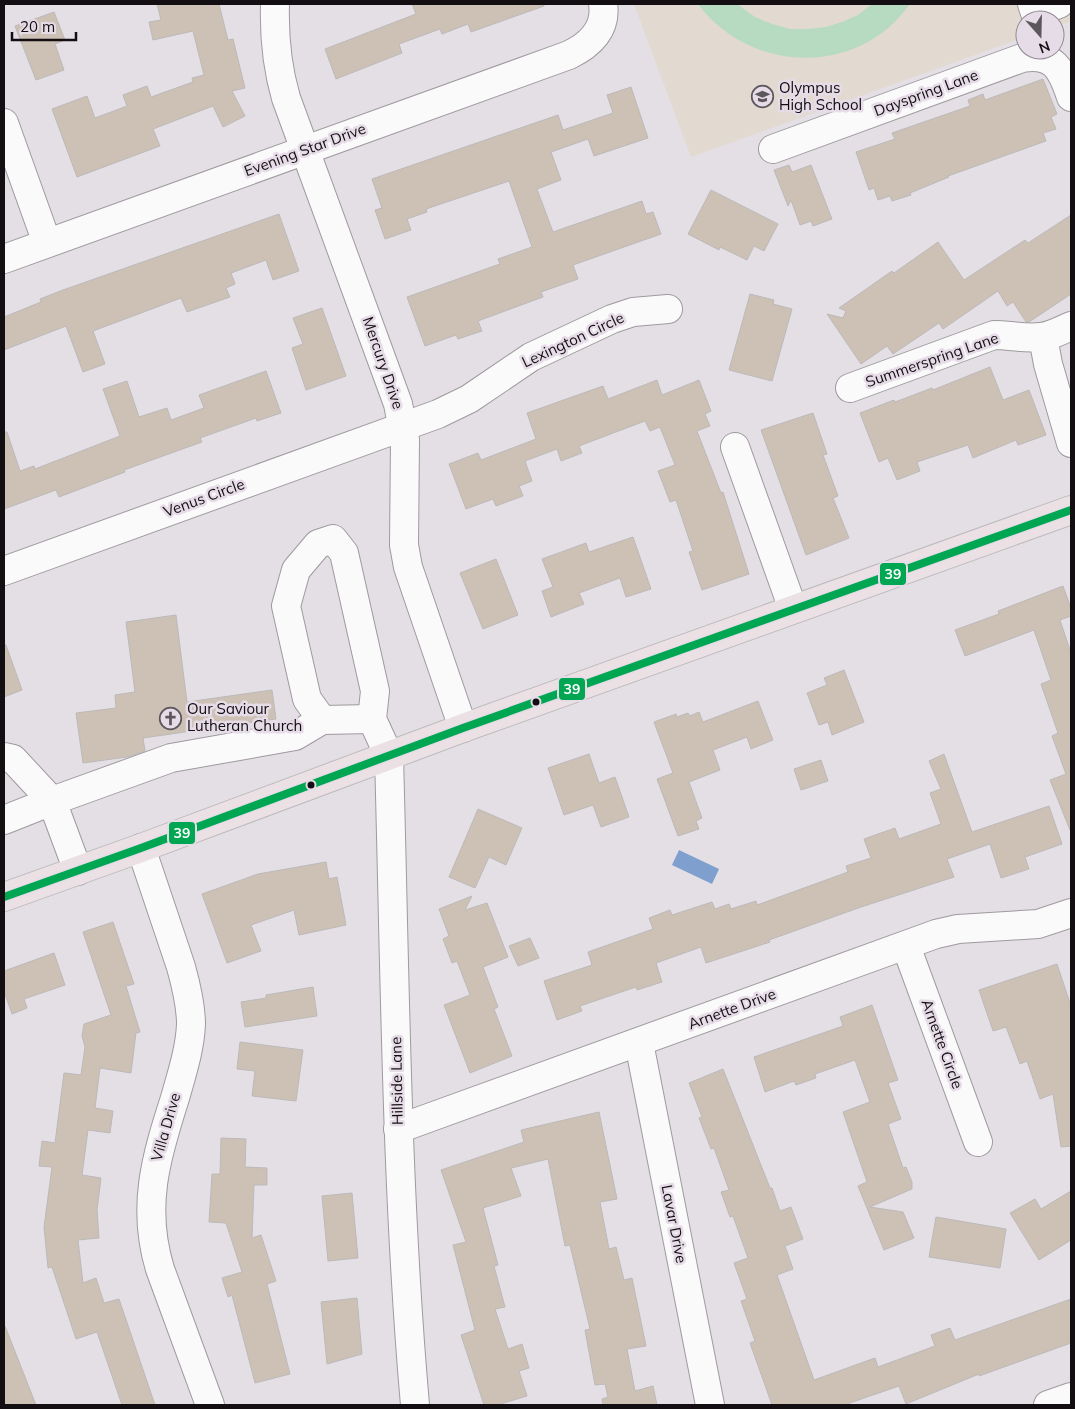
<svg xmlns="http://www.w3.org/2000/svg" width="1075" height="1409" font-family="Mulish,sans-serif">
  <rect width="100%" height="100%" fill="#e4dfe4"/>
  <polygon fill="#e2d9d1" points="634,4 1071,4 1071,21 1055,27 1055,20 1025,20 1025,37 691,157"/>
  <path fill="#b6dbc0" d="M 698,4 L 737,4 L 755,17 L 772,24 L 790,29 L 808,29 L 826,27 L 842,22 L 858,15 L 872,4 L 910,4 C 902,14 894,24 883,32 C 825,76 741,62 698,4 Z"/>
  <polygon fill="#7f9fcf" points="679,850 719,869 712,884 672,865"/>
  <g fill="#ccc1b4" stroke="#bcb9ba">
    <polygon points="157,4 219,4 228,40 233,39 245,88 232,91 245,116 223,127 213,106 153,129 160,146 77,177 52,109 87,96 95,118 127,106 123,95 147,86 151,97 193,82 192,78 204,75 193,31 153,40 149,22 161,20"/>
    <polygon points="412,4 544,4 544,6 471,32 468,24 442,34 440,29 399,44 402,53 336,79 325,49 416,14"/>
    <polygon points="54,12 65,40 55,44 64,70 36,80 15,26"/>
    <polygon points="1043,79 1057,114 1051,117 1056,129 1043,133 1046,141 948,176 949,177 910,193 911,195 892,201 890,196 878,200 874,188 869,190 856,152 895,139 892,133 970,106 968,100 983,94 985,100"/>
    <polygon points="631,87 648,138 594,156 588,139 551,152 561,180 537,189 553,232 642,201 646,214 653,212 661,234 573,265 578,279 541,292 543,297 478,321 482,331 458,339 456,335 425,346 407,297 500,264 498,259 532,247 509,181 426,209 427,212 407,219 411,230 385,239 375,210 382,208 372,179 558,115 563,130 613,113 607,95"/>
    <polygon points="789,165 792,172 811,165 832,219 813,226 811,221 800,225 791,200 788,206 774,170"/>
    <polygon points="711,190 778,224 764,251 754,246 747,260 720,247 719,250 688,234"/>
    <polygon points="279,214 299,271 273,280 266,260 231,273 235,284 226,288 230,297 187,312 181,298 93,331 105,364 83,372 66,326 4,350 4,317 41,302 40,299 63,290"/>
    <polygon points="1071,215 1071,294 1029,322 1026,322 1013,302 1007,306 998,291 943,329 939,323 893,354 887,346 861,364 827,314 843,318 846,311 839,308 892,271 894,273 938,242 964,280 1025,240 1028,243"/>
    <polygon points="750,294 774,300 773,304 792,309 772,381 729,370"/>
    <polygon points="322,308 346,376 306,390 292,348 303,344 293,318"/>
    <polygon points="990,367 1003,400 1029,390 1046,435 1018,445 1016,440 973,458 968,445 917,462 920,471 897,480 888,458 879,462 860,413 894,400 895,402 932,388 933,390"/>
    <polygon points="266,371 281,413 257,421 256,418 200,438 202,442 124,470 125,472 59,497 56,490 4,509 4,432 7,432 20,471 34,466 35,469 120,436 103,389 127,381 139,417 167,408 171,420 204,408 199,395"/>
    <polygon points="657,380 662,395 699,380 711,411 705,414 710,426 697,431 721,493 723,492 749,574 702,590 689,552 693,551 676,500 670,502 658,471 675,465 660,427 650,431 645,421 579,446 582,453 561,461 557,449 525,461 532,481 519,486 523,496 496,506 493,499 466,509 449,464 478,453 481,460 536,439 527,413 603,386 608,399"/>
    <polygon points="813,413 827,454 823,455 838,496 833,498 849,538 806,555 761,430"/>
    <polygon points="633,537 651,589 626,597 620,578 579,593 584,604 551,617 542,591 553,587 542,559 586,543 589,552"/>
    <polygon points="496,559 518,615 483,629 460,573"/>
    <polygon points="1063,586 1071,608 1071,616 1060,620 1071,653 1071,830 1070,830 1050,780 1066,774 1052,736 1058,733 1041,684 1051,680 1034,630 965,656 955,630 999,614 998,611"/>
    <polygon points="176,615 187,702 272,690 276,719 143,738 145,751 127,757 83,763 76,713 116,708 115,695 135,692 126,622"/>
    <polygon points="4,645 6,645 22,690 4,697"/>
    <polygon points="844,670 864,722 832,735 828,722 819,725 807,693 827,685 824,678"/>
    <polygon points="758,701 773,740 751,749 747,737 713,750 720,770 689,782 702,818 696,821 699,829 678,836 657,779 673,773 654,722 676,714 677,717 688,713 690,716 699,712 703,722"/>
    <polygon points="589,754 599,783 615,777 629,817 601,827 593,805 564,815 548,768"/>
    <polygon points="944,754 972,832 1049,806 1062,844 1025,857 1029,869 1001,878 990,844 947,859 954,877 861,907 769,940 770,942 706,963 701,947 656,963 662,982 637,990 636,987 580,1006 582,1011 557,1020 544,981 592,965 588,952 653,929 649,918 670,910 672,915 712,902 715,909 729,904 731,909 756,901 757,905 848,872 846,866 871,858 864,839 895,828 899,839 941,824 930,793 941,789 929,761"/>
    <polygon points="821,760 828,781 801,790 794,769"/>
    <polygon points="478,809 522,828 506,865 489,857 475,888 449,877"/>
    <polygon points="326,862 329,879 337,877 346,925 299,935 294,910 251,925 261,951 227,963 202,894 258,874"/>
    <polygon points="472,896 465,910 487,903 508,957 483,967 498,1007 494,1009 512,1056 470,1073 444,1005 470,995 457,961 452,963 443,939 449,936 439,909"/>
    <polygon points="113,922 134,984 126,986 140,1032 136,1033 131,1073 100,1068 95,1108 113,1111 110,1133 88,1130 82,1175 101,1178 97,1210 99,1238 78,1240 83,1283 96,1278 104,1303 119,1299 155,1405 122,1405 97,1332 76,1339 52,1267 48,1268 44,1227 52,1167 39,1166 42,1141 55,1143 64,1073 81,1075 85,1047 82,1036 84,1024 111,1015 83,932"/>
    <polygon points="530,938 539,958 518,966 509,946"/>
    <polygon points="54,953 65,985 24,999 27,1008 12,1014 4,991 4,971"/>
    <polygon points="1057,964 1071,1006 1071,1146 1061,1147 1053,1094 1040,1099 1027,1061 1020,1064 1006,1027 993,1031 979,990"/>
    <polygon points="313,987 317,1016 245,1027 241,1002 266,998 266,995"/>
    <polygon points="872,1005 898,1080 888,1083 901,1119 888,1124 903,1168 906,1167 912,1182 912,1189 870,1207 903,1212 914,1238 884,1250 858,1186 867,1182 843,1112 870,1102 855,1060 815,1074 816,1078 796,1085 794,1081 765,1092 754,1057 843,1026 840,1017"/>
    <polygon points="240,1042 303,1050 296,1101 252,1096 255,1071 237,1069"/>
    <polygon points="723,1069 770,1188 772,1188 780,1211 791,1207 803,1239 785,1246 793,1269 777,1275 814,1380 875,1358 878,1367 935,1346 931,1335 950,1328 955,1340 1071,1299 1071,1343 979,1376 979,1374 906,1404 899,1386 844,1405 772,1405 750,1343 755,1341 741,1301 747,1299 734,1263 748,1258 733,1216 730,1217 721,1192 729,1190 714,1148 711,1149 699,1118 702,1117 689,1083"/>
    <polygon points="599,1112 617,1199 600,1202 609,1249 616,1247 624,1280 632,1278 646,1346 627,1349 635,1391 653,1386 657,1405 603,1405 602,1399 608,1397 605,1384 595,1385 585,1330 590,1329 570,1245 565,1246 548,1159 511,1168 521,1196 483,1208 498,1265 494,1266 505,1307 495,1309 508,1349 522,1344 529,1368 519,1371 527,1396 497,1405 484,1405 461,1335 475,1330 453,1245 466,1242 441,1170 524,1142 521,1130"/>
    <polygon points="221,1138 246,1139 245,1167 267,1168 267,1185 254,1185 252,1238 261,1235 276,1281 267,1284 290,1374 255,1383 232,1295 228,1297 222,1278 242,1272 226,1223 209,1222 212,1174 220,1174"/>
    <polygon points="1071,1191 1071,1240 1039,1260 1010,1213 1035,1199 1041,1209"/>
    <polygon points="352,1193 358,1258 328,1261 322,1196"/>
    <polygon points="936,1217 1006,1229 1000,1268 929,1257"/>
    <polygon points="357,1298 362,1354 327,1364 321,1302"/>
    <polygon points="4,1326 5,1326 36,1405 4,1405"/>
  </g>
  <g fill="none" stroke-linecap="round" stroke-linejoin="round">
    <defs>
      <g id="minor">
        <path d="M 275,4 C 274,36 277,67 286,98 L 398,404 L 405,440 L 404,545 L 408,567 L 463,728"/>
        <polyline points="1032,4 1035,13 1059,4"/>
        <polyline points="4,123 47,243"/>
        <path d="M 773,149 L 1022,58 C 1054,52 1062,70 1071,97"/>
        <path d="M 4,259 L 569,55 C 590,45 607,29 603,4"/>
        <polyline points="1043,337 1048,364 1071,443"/>
        <path d="M 850,388 L 994,335 C 1010,335 1025,339 1041,337 C 1051,336 1062,330 1071,326"/>
        <polyline points="735,447 793,609"/>
        <polyline points="4,571 438,414 469,399 531,357 612,319 633,312 668,309"/>
        <path d="M 322,720 L 307,699 L 286,606 L 296,570 L 318,544 L 333,539 L 344,553 L 375,691 L 372,719 L 389,756 C 395,973 396,1189 415,1405"/>
        <polyline points="4,757 13,759 52,801 4,820"/>
        <path d="M 141,848 L 181,967 C 186,985 191,1005 191,1024 C 190,1049 182,1073 175,1098 C 156,1157 141,1207 160,1269 L 210,1405"/>
        <polyline points="78,871 52,801 171,758 295,736 322,720 372,719"/>
        <polyline points="906,946 978,1142"/>
        <polyline points="639,1043 710,1405"/>
        <polyline points="398,1129 936,934 958,929 1038,924 1071,913"/>
        <polyline points="1048,1405 1071,1397"/>
      </g>
      <polyline id="major" points="4,897 141,848 463,728 1071,510"/>
    </defs>
    <use href="#minor" stroke="#9e9a9e" stroke-width="30"/>
    <use href="#major" stroke="#bdbbbd" stroke-width="30"/>
    <use href="#minor" stroke="#fbfafb" stroke-width="28"/>
    <use href="#major" stroke="#ebe1e4" stroke-width="28"/>
    <defs>
      <polyline id="bus-1" points="4,897 141,848 463,728 1071,510"/>
    </defs>
    <use href="#bus-1" stroke="#e6dce7" stroke-width="11"/>
    <use href="#bus-1" stroke="#00a651" stroke-width="8"/>
  </g>
  <defs>
    <symbol id="school-ring" viewBox="-11 -11 22 22"><circle r="9.5" fill="#e6dce7" stroke="#5c575c" stroke-width="1.5"/><path d="M0-5L7-2L0 1L-7-2ZM-4 1L0 2.5L4 1V4Q0 6-4 4Z" fill="#5c575c"/></symbol>
    <symbol id="church-ring" viewBox="-11 -11 22 22"><circle r="9.5" fill="#e6dce7" stroke="#5c575c" stroke-width="1.5"/><path d="M-1.2-6h2.4v3.5h3.3v2.4h-3.3V6h-2.4V-.1h-3.3v-2.4h3.3Z" fill="#5c575c"/></symbol>
  </defs>
  <g fill-rule="evenodd">
    <use href="#school-ring" x="750" y="84" width="25" height="25"/>
    <use href="#church-ring" x="158" y="706" width="25" height="25"/>
  </g>
  <g fill="#120e12" stroke="#e6dce7" stroke-width="2">
    <circle cx="536" cy="702" r="4.5"/>
    <circle cx="311" cy="785" r="4.5"/>
  </g>
  <g text-anchor="middle" stroke-width="5" stroke-linejoin="round" paint-order="stroke">
    <g font-size="15" fill="#120e12" stroke="#e6dce7" text-anchor="start">
      <text x="779" y="93">Olympus<tspan x="779" dy="17">High School</tspan></text>
      <text x="187" y="714">Our Saviour<tspan x="187" dy="17">Lutheran Church</tspan></text>
    </g>
    <g font-size="15" fill="#120e12" stroke="#e6dce7">
      <text transform="translate(926 93) rotate(-20)" y="5">Dayspring Lane</text>
      <text transform="translate(305 150) rotate(-20)" y="5">Evening Star Drive</text>
      <text transform="translate(573 340) rotate(-25)" y="5">Lexington Circle</text>
      <text transform="translate(932 360) rotate(-19)" y="5">Summerspring Lane</text>
      <text transform="translate(383 363) rotate(71)" y="5">Mercury Drive</text>
      <text transform="translate(204 498) rotate(-20)" y="5">Venus Circle</text>
      <text transform="translate(732 1009) rotate(-20)" y="5">Arnette Drive</text>
      <text transform="translate(942 1044) rotate(70)" y="5">Arnette Circle</text>
      <text transform="translate(397 1081) rotate(-91)" y="5">Hillside Lane</text>
      <text transform="translate(166 1127) rotate(-74)" y="5">Villa Drive</text>
      <text transform="translate(674 1224) rotate(79)" y="5">Lavar Drive</text>
    </g>
  </g>
  <g stroke="#e6dce7" stroke-width="2">
    <rect x="879" y="562" width="28" height="24" rx="5" fill="#00a651"/>
    <rect x="558" y="677" width="28" height="24" rx="5" fill="#00a651"/>
    <rect x="168" y="821" width="28" height="24" rx="5" fill="#00a651"/>
  </g>
  <g font-size="14" text-anchor="middle" font-weight="bold" fill="#fff">
    <text x="893" y="579">39</text>
    <text x="572" y="694">39</text>
    <text x="182" y="838">39</text>
  </g>
  <rect width="1075" height="1409" fill="none" stroke="#120e12" stroke-width="10"/>
  <g transform="translate(1040 35) rotate(160)"><circle r="24" fill="#e6dce7" stroke="#918a92"/>
  <path d="M0-4L9 19L0 12L-9 19Z" fill="#5c575c"/>
  <text y="-8" font-size="14" font-weight="bold" text-anchor="middle" fill="#120e12">N</text>
  </g>
  <path d="M12 32v8h64v-8" fill="none" stroke="#120e12" stroke-width="2.5"/>
  <text x="20" y="32" font-size="15" fill="#120e12" stroke="#e6dce7" stroke-width="4" paint-order="stroke">20 m</text>
</svg>
